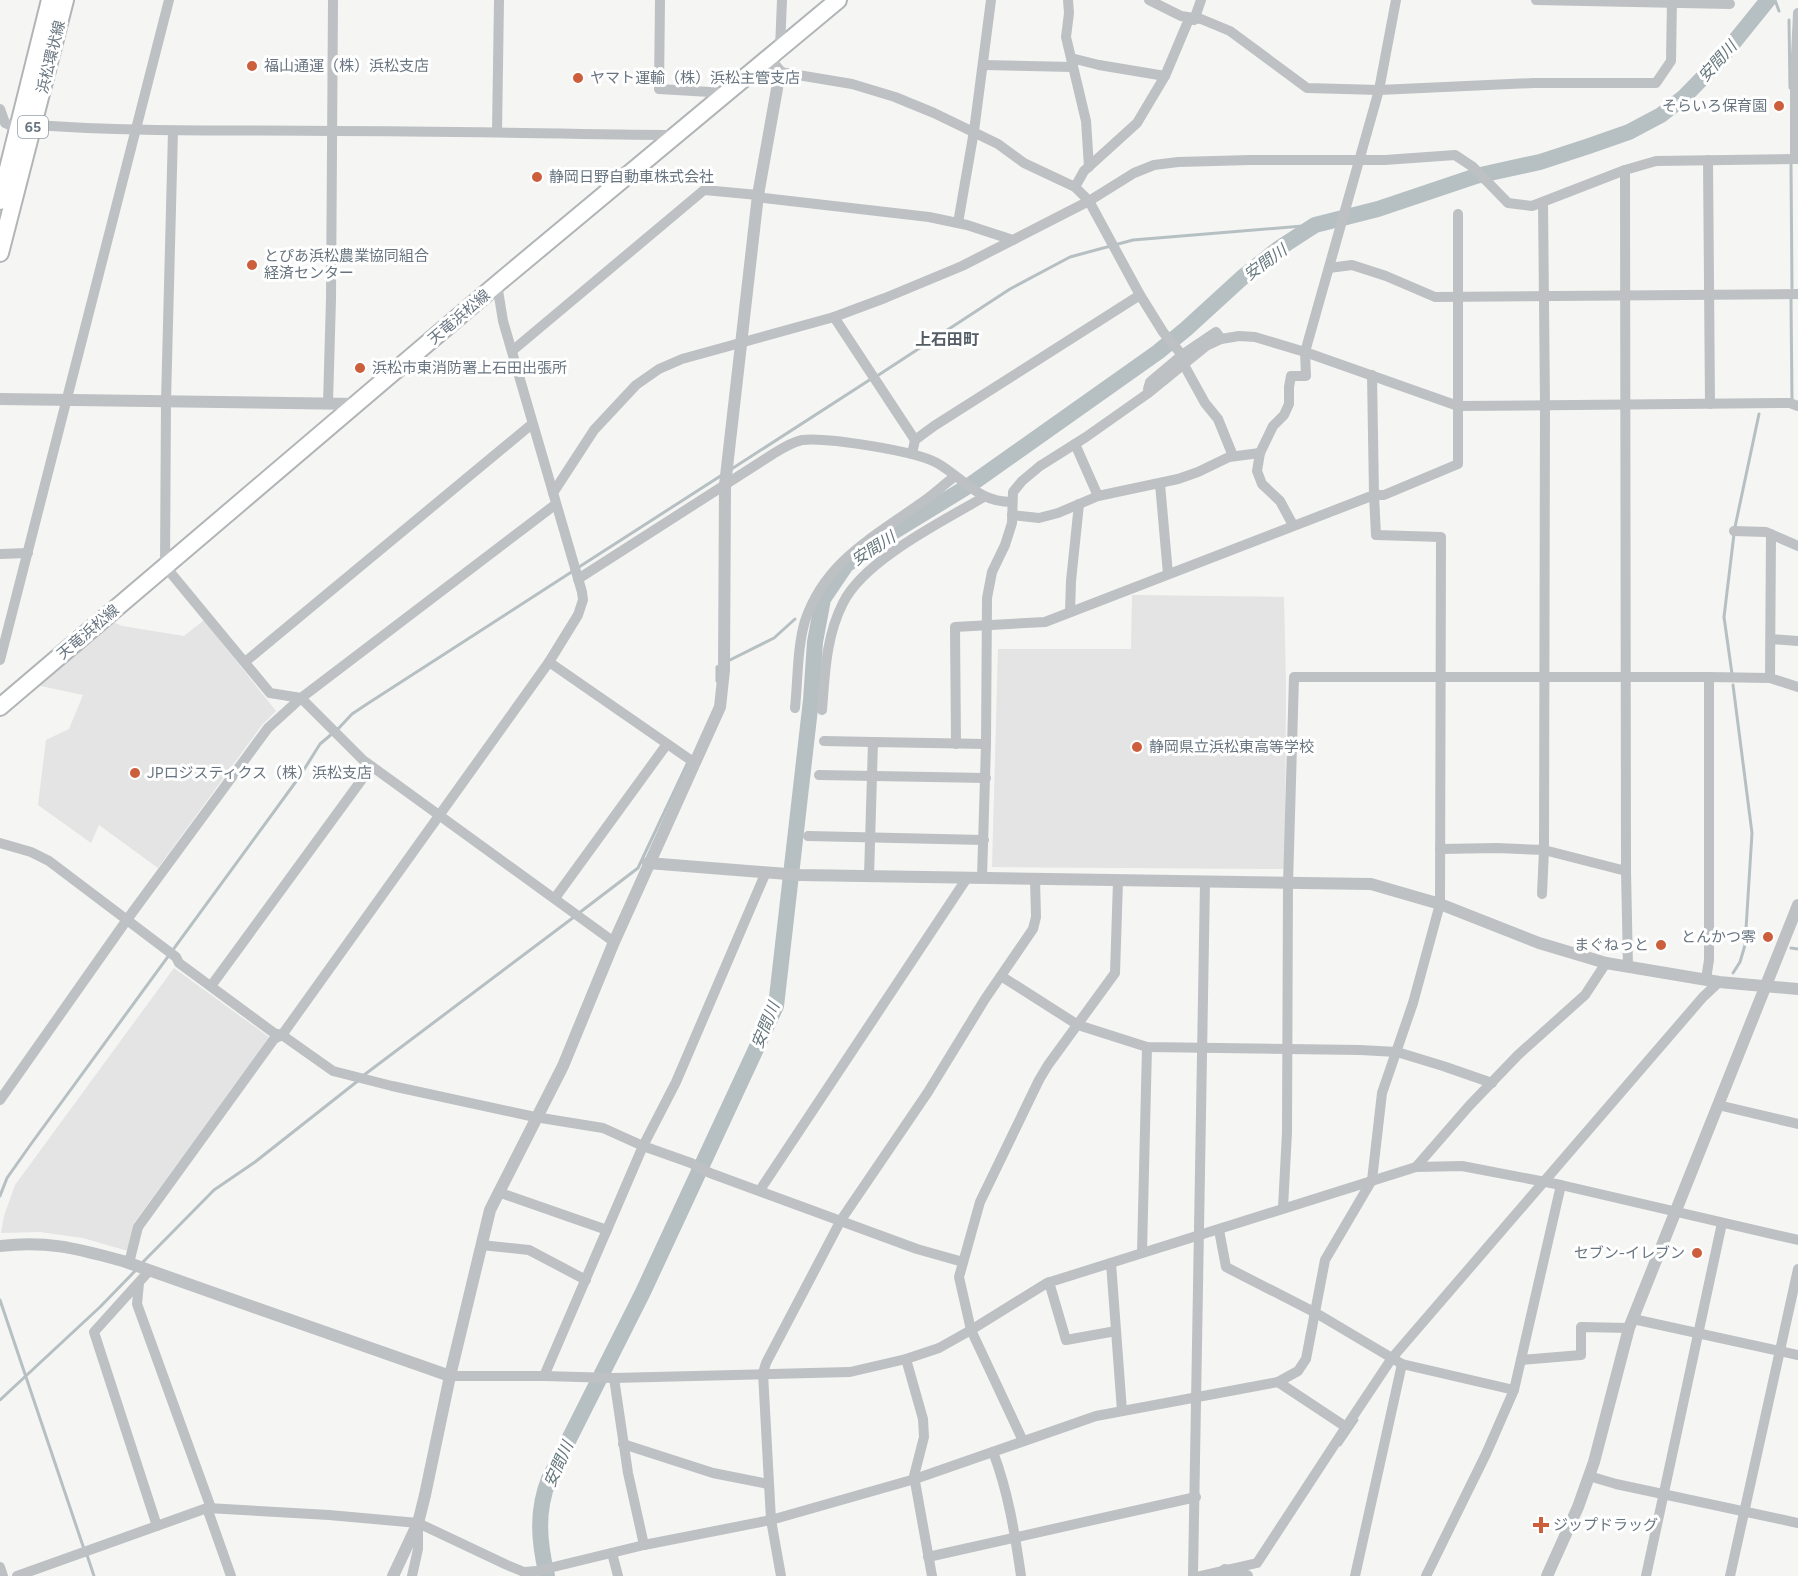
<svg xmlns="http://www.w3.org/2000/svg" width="1798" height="1576" font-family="Figtree,'Noto Sans JP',sans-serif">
  <rect width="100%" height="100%" fill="#f5f5f3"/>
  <g fill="#e3e4e3">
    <polygon points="1132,595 1284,597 1286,685 1285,869 992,867 998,649 1131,649"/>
    <polygon points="204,620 276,711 262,725 158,868 99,825 91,843 38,805 46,740 69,729 83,695 36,685 111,621 122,626 184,636"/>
    <polygon points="174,968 269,1037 134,1223 128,1251 83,1238 40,1232 1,1233 4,1216 15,1185"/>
  </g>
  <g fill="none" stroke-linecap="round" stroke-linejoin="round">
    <g stroke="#b6c0c3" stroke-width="3">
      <polyline points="1775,0 1779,11"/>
      <polyline points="1789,20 1790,88"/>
      <polyline points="1791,165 1792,288"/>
      <polyline points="1791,299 1792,400"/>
      <polyline points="877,376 1010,289 1070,257 1133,240 1315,225"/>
      <polyline points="730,470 871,379"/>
      <polyline points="1735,527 1759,414"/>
      <polyline points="579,567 722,475"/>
      <polyline points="728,661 774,638 795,619"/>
      <polyline points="1732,674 1724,617 1734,534"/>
      <polyline points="717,681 717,667 720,666"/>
      <polyline points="1733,685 1752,833 1745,945 1740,962 1733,973"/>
      <polyline points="338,729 352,714 367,704 573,571"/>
      <polyline points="579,913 638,868 688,762"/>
      <polyline points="1791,948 1798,949"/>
      <polyline points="364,1075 574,917"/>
      <polyline points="0,1196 7,1178 31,1144 300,776 320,744 333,733"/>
      <polyline points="142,1263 214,1190 255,1162 359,1080"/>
      <polyline points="0,1300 84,1549"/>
      <polyline points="0,1400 100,1307 136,1270"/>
      <polyline points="1340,1445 1357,1420"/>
      <polyline points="87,1555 94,1576"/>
    </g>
    <path stroke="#b6c0c3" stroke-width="16" d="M 547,1576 C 539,1542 536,1512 549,1479 L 643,1292 L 776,1006 L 811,700 L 815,642 L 823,599 L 846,565 L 885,537 L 970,485 L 1158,352 L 1186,329 L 1244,276 L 1278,249 L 1315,225 L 1378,209 L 1476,176 L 1540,162 L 1589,146 L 1629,132 L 1661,115 L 1684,97 L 1717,63 L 1768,0"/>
    <defs>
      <g id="primary">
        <polyline points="0,201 50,0"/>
        <polyline points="0,253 65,0"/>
        <polyline points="0,707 497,284 838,0"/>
      </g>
    </defs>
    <use href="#primary" stroke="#b1b5b8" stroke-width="20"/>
    <g stroke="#bdc1c4" stroke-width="10">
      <polyline points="660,0 659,89 727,93"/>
      <polyline points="1068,0 1069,13 1066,37 1086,121 1089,167"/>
      <polyline points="1149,0 1181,16 1201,19 1230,31 1307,88 1379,90 1533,83 1656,83 1671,61 1672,0"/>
      <polyline points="1536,0 1730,4"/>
      <polyline points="1194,20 1201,0"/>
      <polyline points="780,49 782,0"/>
      <polyline points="1071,58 1099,65 1165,76"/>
      <polyline points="983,65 1073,67"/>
      <polyline points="780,72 852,84 895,97 934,113 998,144 1024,163 1075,187 1089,201 1140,295 1163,332 1182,355"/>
      <polyline points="0,109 5,123 18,129"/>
      <path d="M 34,125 C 133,132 234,130 334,131 C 448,131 562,134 675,135"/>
      <polyline points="173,131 166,401 165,566 270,693 301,698 363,760 614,942"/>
      <polyline points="497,132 499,0"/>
      <polyline points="1795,159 1795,76 1798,13"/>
      <polyline points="1708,160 1710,404"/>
      <polyline points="1625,170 1626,871 1628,967"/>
      <polyline points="1075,187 1084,171 1137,123 1165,76 1189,19"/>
      <polyline points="958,223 974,131 991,0"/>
      <polyline points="1329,268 1352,265 1386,276 1435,297 1798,294"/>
      <polyline points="834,317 915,440"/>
      <polyline points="512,351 704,190 758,195 764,198 929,217 967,225 1013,240"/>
      <polyline points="1184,365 1205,403 1218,419 1233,456"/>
      <polyline points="1148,389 1150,382 1182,355 1216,332 1221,339"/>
      <polyline points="328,403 331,299 333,0"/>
      <polyline points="1075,444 1098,496"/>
      <polyline points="912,454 915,440 934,426 1140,295"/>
      <polyline points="1160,484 1168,574"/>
      <polyline points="553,493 594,430 636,385 659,369 682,359 834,317 885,298 962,266 1089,201 1134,173 1154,165 1178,162 1250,160 1385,160 1455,155 1473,167 1508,203 1532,206 1625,170 1656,161 1798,159"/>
      <polyline points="1012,515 1039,518 1058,513 1098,496 1178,479 1198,472 1229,457 1260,453"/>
      <polyline points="1293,525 1280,501 1262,484 1257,471 1260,453 1273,426 1284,415 1289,404 1289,387 1291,376 1306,376 1305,352 1379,90 1396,0"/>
      <polyline points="1734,531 1766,532 1798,546"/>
      <polyline points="0,554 28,553"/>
      <path d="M 578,579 L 773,454 C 781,449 792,442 802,440 C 826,437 916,451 937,463 C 965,479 977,502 1012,502"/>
      <polyline points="1070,612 1071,581 1079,504"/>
      <polyline points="1771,639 1798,641"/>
      <polyline points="0,660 169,0"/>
      <polyline points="245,662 532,424"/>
      <polyline points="549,662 695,763"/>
      <polyline points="1770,678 1771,534"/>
      <path d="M 795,708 C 798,680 797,648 805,621 C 825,562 871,539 918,505 C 931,497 942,486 954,477"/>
      <path d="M 822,710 C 825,673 826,636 843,603 C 864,560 943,521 984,497"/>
      <polyline points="824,741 873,742"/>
      <polyline points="956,744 955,627 1045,622 1374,495 1372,375"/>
      <polyline points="819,775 986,778"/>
      <polyline points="808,836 984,840"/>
      <polyline points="0,843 31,852 49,861 176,957 179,963 274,1033 282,1035 333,1071 392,1086 535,1117 603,1128 643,1146 691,1163 710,1173 917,1249 963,1262"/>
      <polyline points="1440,849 1497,848 1544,850 1626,871"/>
      <polyline points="869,876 873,742 986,744"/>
      <polyline points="982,878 986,744 987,598 992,572 1005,545 1012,523 1013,492 1022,481 1040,466 1086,437 1147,394 1206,346 1221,339 1239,336 1255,337 1305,352 1458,406 1790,403 1798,406"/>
      <polyline points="1542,894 1544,850 1545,405 1543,202"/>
      <polyline points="555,898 667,744"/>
      <polyline points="1001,976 1078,1025 1147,1047 1360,1050 1397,1052 1443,1066 1492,1083"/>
      <polyline points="1706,979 1709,960 1709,677"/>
      <polyline points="211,986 371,767"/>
      <polyline points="0,1100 126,921 268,728 301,698 556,504"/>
      <polyline points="1718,1105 1798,1124"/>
      <polyline points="1416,1167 1469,1106 1518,1055 1585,995 1606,963"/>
      <polyline points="760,1190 967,878"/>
      <polyline points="498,1192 607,1230"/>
      <polyline points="1283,1208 1287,1132 1288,884 1294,677 1709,677 1770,678 1798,687"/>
      <polyline points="1219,1230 1226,1267 1316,1313 1402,1364 1355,1576"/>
      <polyline points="481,1245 529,1250 586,1280"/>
      <polyline points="1142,1253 1147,1047"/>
      <polyline points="129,1263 138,1227 274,1039 282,1035 549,662 578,615 583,600 582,592 503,321 497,284"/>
      <polyline points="1111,1263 1122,1411"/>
      <polyline points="150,1270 94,1332 157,1526"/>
      <polyline points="1049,1282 1066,1340 1116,1331"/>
      <polyline points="139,1283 137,1304 211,1508"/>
      <polyline points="1633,1319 1798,1355"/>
      <polyline points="906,1359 923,1419 924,1437 914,1476 932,1576"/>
      <polyline points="1521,1360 1581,1355 1581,1327 1629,1328"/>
      <polyline points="1402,1364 1514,1390"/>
      <polyline points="450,1376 544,1376 614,1378 850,1372 906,1359 939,1348 971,1330 1047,1283 1416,1167 1462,1166 1561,1185 1798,1240"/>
      <polyline points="544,1376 643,1146 676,1082 766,872"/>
      <polyline points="614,1378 628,1473 644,1545"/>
      <polyline points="1278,1382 1298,1371 1306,1359 1325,1260 1372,1180 1382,1093 1413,1003 1440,904 1441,537 1376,535 1374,495 1384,495 1458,464 1458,214"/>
      <polyline points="1023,1441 971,1330 959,1277 980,1202 1039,1080 1048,1065 1115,973 1118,881"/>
      <polyline points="623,1444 713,1473 768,1484"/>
      <path d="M 993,1452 C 1008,1491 1015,1534 1021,1576"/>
      <polyline points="1589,1476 1616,1484 1798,1523"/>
      <polyline points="207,1508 231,1576"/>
      <polyline points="612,1553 618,1576"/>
      <polyline points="928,1557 1196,1497"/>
      <polyline points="0,1567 3,1576"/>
      <polyline points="17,1576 207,1508 329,1515 418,1523 507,1565 524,1572 537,1571 644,1545 771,1520 915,1479 1096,1416 1278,1382 1346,1427 1392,1358 1703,997 1719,982"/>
      <polyline points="412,1576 418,1549 418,1526"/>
      <polyline points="781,1576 771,1520 763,1373 766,1363 841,1220 928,1092 985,999 1033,929 1036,917 1035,879"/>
      <polyline points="1193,1576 1205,882"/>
      <polyline points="1200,1576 1257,1563 1346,1427"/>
      <polyline points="1426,1576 1486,1454 1514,1390 1561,1185"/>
      <polyline points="1646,1576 1722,1223"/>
      <polyline points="1730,1576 1798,1269"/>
    </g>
    <g stroke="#bdc1c4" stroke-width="12">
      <polyline points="0,399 357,404"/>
      <polyline points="648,863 800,875 1371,884 1440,904 1539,943 1606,963 1719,982 1798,989"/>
      <path d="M 0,1246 C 47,1240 78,1249 123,1261 L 450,1376"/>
      <polyline points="1225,1570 1247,1576"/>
      <polyline points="393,1576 418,1523 425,1495 450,1376 490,1210 563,1066 614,942 720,707 724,670 725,485 758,195 780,72 769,59"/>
      <polyline points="1547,1576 1578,1507 1594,1462 1629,1328 1798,905"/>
    </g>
    <use href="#primary" stroke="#fff" stroke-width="16"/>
  </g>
  <g fill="#cc5e3c" stroke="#fff" stroke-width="2">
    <circle cx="252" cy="66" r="6"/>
    <circle cx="578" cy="78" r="6"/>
    <circle cx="1779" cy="106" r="6"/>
    <circle cx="537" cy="177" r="6"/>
    <circle cx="252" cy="265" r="6"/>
    <circle cx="360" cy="368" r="6"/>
    <circle cx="1137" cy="747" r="6"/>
    <circle cx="135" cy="773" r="6"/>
    <circle cx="1768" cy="937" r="6"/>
    <circle cx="1661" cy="945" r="6"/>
    <circle cx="1697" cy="1253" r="6"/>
    <path d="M1538 1516h6v6h6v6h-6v6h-6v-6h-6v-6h6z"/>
  </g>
  <g text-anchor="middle" stroke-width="6" stroke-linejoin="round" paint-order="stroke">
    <rect fill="#fff" stroke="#959ea6" stroke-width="1.5" x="18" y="116" width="30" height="22" rx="4.5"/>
    <g font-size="14" font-weight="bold" fill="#687580">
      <text x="33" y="132">65</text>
    </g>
    <g font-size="15" fill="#687580" stroke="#fff">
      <text transform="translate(51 57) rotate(-76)" y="5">浜松環状線</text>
      <text transform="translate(459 317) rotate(-40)" y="5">天竜浜松線</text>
      <text transform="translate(88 632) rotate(-40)" y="5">天竜浜松線</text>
    </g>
    <g font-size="15" fill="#687580" stroke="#fff" text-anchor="start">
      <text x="264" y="71">福山通運（株）浜松支店</text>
      <text x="590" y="83">ヤマト運輸（株）浜松主管支店</text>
      <text x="1767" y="111" text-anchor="end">そらいろ保育園</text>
      <text x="549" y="182">静岡日野自動車株式会社</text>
      <text x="264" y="261">とぴあ浜松農業協同組合<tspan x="264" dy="17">経済センター</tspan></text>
      <text x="372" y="373">浜松市東消防署上石田出張所</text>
      <text x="1149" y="752">静岡県立浜松東高等学校</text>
      <text x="147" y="778">JPロジスティクス（株）浜松支店</text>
      <text x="1756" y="942" text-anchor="end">とんかつ零</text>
      <text x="1649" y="950" text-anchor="end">まぐねっと</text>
      <text x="1685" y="1258" text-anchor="end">セブン-イレブン</text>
      <text x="1553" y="1530">ジップドラッグ</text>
    </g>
    <g font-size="16" font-style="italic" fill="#64767c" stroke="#fff">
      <text transform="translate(1717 61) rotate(-48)" y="6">安間川</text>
      <text transform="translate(1265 262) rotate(-36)" y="6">安間川</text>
      <text transform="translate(873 548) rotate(-33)" y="6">安間川</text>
      <text transform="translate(765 1025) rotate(-68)" y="6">安間川</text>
      <text transform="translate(558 1464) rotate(-66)" y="6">安間川</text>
    </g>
    <g font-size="16" font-weight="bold" fill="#555e66" stroke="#fff">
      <text x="947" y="345">上石田町</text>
    </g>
  </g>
</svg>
